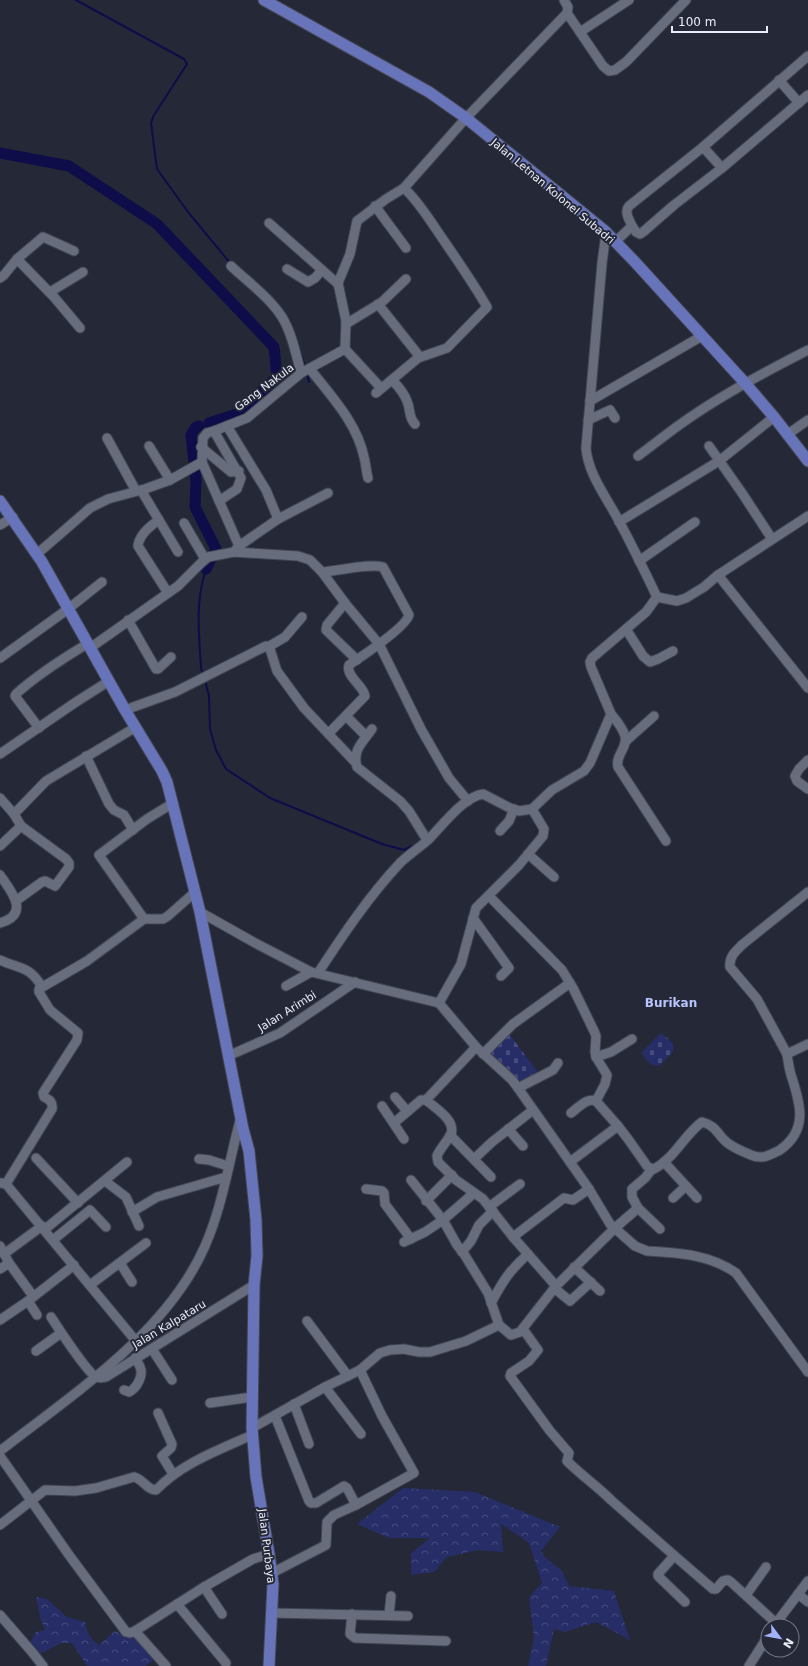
<svg xmlns="http://www.w3.org/2000/svg" width="808" height="1666" font-family="'DejaVu Sans',sans-serif">
  <defs>
    <pattern id="forest-crowns" width="20" height="18" patternUnits="userSpaceOnUse"><rect width="20" height="18" fill="#262d67"/><path d="M2 6a3 3 0 1 1 6 0M12 15a3 3 0 1 1 6 0" fill="none" stroke="#464c7e"/></pattern>
    <pattern id="cemetery-stones" width="16" height="16" patternUnits="userSpaceOnUse"><rect width="16" height="16" fill="#262d67"/><path d="M2 7V4a2 2 0 0 1 4 0v3zM10 15v-3a2 2 0 0 1 4 0v3z" fill="#464c7e"/></pattern>
  </defs>
  <rect width="100%" height="100%" fill="#252837"/>
  <g fill="url(#forest-crowns)">
    <polygon points="403,1488 475,1492 560,1527 541,1551 546,1558 562,1571 569,1586 614,1591 630,1640 596,1622 565,1632 554,1629 546,1666 528,1666 534,1638 529,1597 542,1583 529,1543 501,1524 503,1552 479,1550 447,1557 434,1572 411,1575 411,1553 430,1538 389,1538 357,1524"/>
    <path d="M 36,1597 L 47,1599 L 67,1617 L 85,1622 C 86,1632 91,1639 99,1645 L 115,1631 L 131,1638 L 135,1637 L 153,1660 L 146,1666 L 87,1666 L 72,1643 L 61,1643 L 38,1655 L 30,1642 L 36,1632 L 45,1630 L 41,1620 Z"/>
  </g>
  <g fill="url(#cemetery-stones)">
    <polygon points="508,1032 539,1074 522,1084 489,1052"/>
    <polygon points="661,1033 673,1043 673,1052 659,1066 650,1064 641,1053"/>
  </g>
  <g fill="none" stroke-linecap="round" stroke-linejoin="round">
    <g stroke="#0e0c49" stroke-width="2">
      <polyline points="76,0 184,59 187,64 154,115 151,123 157,169 188,212 231,264"/>
      <polyline points="299,348 305,367"/>
      <polyline points="307,373 309,382"/>
      <path d="M 203,675 L 201,668 C 199,634 195,602 206,569"/>
      <polyline points="205,680 209,696 210,729 216,750 226,769 270,798 382,844 404,850 412,846"/>
    </g>
    <g stroke="#0e0c49" stroke-width="11">
      <polyline points="0,153 69,166 157,224 274,347 277,377 237,414 209,423"/>
      <polyline points="199,426 196,427 191,435 196,481 195,507 216,549 206,569"/>
    </g>
    <defs>
      <g id="minor">
        <polyline points="567,13 603,66 609,71 615,70 626,62 686,0"/>
        <polyline points="580,32 629,0"/>
        <polyline points="779,80 799,103"/>
        <polyline points="703,147 722,168"/>
        <polyline points="375,206 406,248"/>
        <polyline points="269,223 338,284"/>
        <polyline points="632,226 636,232 640,234 643,232 674,205 722,168 808,95"/>
        <path d="M 606,233 L 602,263 L 586,448 C 588,475 608,499 620,523 C 633,547 645,572 657,597"/>
        <path d="M 615,242 L 632,226 C 629,219 624,212 629,206 L 703,147 L 808,56"/>
        <polyline points="17,259 54,297 80,328"/>
        <path d="M 231,266 C 248,282 269,297 282,317 C 292,333 296,355 301,373"/>
        <polyline points="287,269 308,282 315,278 322,270"/>
        <polyline points="0,278 4,275 17,259 43,237 74,251"/>
        <polyline points="50,292 83,272"/>
        <polyline points="378,304 420,357"/>
        <polyline points="346,324 382,302 406,279"/>
        <polyline points="345,349 381,388"/>
        <path d="M 310,369 C 331,396 357,423 364,457 C 366,464 366,471 368,478"/>
        <path d="M 392,380 C 398,386 404,393 407,401 C 411,410 408,417 415,424"/>
        <path d="M 376,393 L 418,358 L 447,348 L 487,307 C 472,281 455,257 438,232 C 427,216 418,201 404,188"/>
        <polyline points="590,401 702,336"/>
        <polyline points="588,420 610,410 615,418"/>
        <polyline points="227,426 266,490 278,519"/>
        <polyline points="214,431 241,478 237,489 219,501"/>
        <polyline points="788,434 808,420"/>
        <polyline points="107,438 136,491"/>
        <polyline points="149,446 170,480"/>
        <polyline points="709,446 742,493 772,539"/>
        <polyline points="201,447 231,472 239,471"/>
        <path d="M 638,456 C 650,447 663,437 675,428 C 716,398 763,373 808,350"/>
        <polyline points="202,462 239,546"/>
        <polyline points="141,490 178,552"/>
        <path d="M 159,520 C 150,526 139,535 138,546 L 168,593"/>
        <polyline points="619,522 719,461 774,417"/>
        <polyline points="184,523 205,559"/>
        <polyline points="0,525 13,517"/>
        <polyline points="234,552 239,546 278,519 328,493"/>
        <polyline points="37,554 90,508 108,499 145,489 170,480 202,462 203,438 207,433 214,431 247,418 301,373 345,349 346,321 338,283 350,254 357,221 386,199 404,188 466,118 567,13 568,7 564,0"/>
        <polyline points="639,561 695,522"/>
        <path d="M 322,572 C 339,571 369,563 383,567 L 409,615 C 406,627 361,657 349,665 C 345,676 364,686 365,696 L 329,733"/>
        <polyline points="718,575 808,688"/>
        <polyline points="657,597 677,601 686,598 704,587 718,575 808,516"/>
        <polyline points="345,603 327,625 326,630 357,660"/>
        <polyline points="128,620 156,669 158,669 171,657"/>
        <polyline points="626,629 643,656 650,662 658,659 673,651"/>
        <polyline points="268,647 285,637 302,617"/>
        <polyline points="90,648 178,586 201,563 208,557 234,552 298,556 310,560 322,572 345,603 379,644 421,729 449,778 468,801"/>
        <polyline points="0,658 68,609 102,582"/>
        <polyline points="125,710 175,692 266,646 270,649 277,671 304,708 355,762"/>
        <path d="M 611,714 C 616,720 623,728 625,736 C 628,748 615,755 618,767 L 666,841"/>
        <polyline points="346,716 366,736"/>
        <path d="M 39,728 L 15,696 L 16,694 C 38,674 62,659 87,644"/>
        <path d="M 372,729 C 363,742 352,750 357,767 L 400,801 L 409,811 L 427,840"/>
        <polyline points="626,741 654,716"/>
        <polyline points="0,754 76,702 109,681"/>
        <polyline points="86,756 109,804 114,810 124,815 133,830"/>
        <polyline points="808,760 799,769 795,776 797,781 808,789"/>
        <polyline points="0,798 14,814"/>
        <polyline points="500,831 509,821 514,809"/>
        <polyline points="0,846 21,826 14,814 46,781 136,727"/>
        <polyline points="528,854 554,877"/>
        <path d="M 0,875 C 11,891 31,914 0,923"/>
        <polyline points="489,896 562,970 573,988 594,1031 596,1036 595,1052 596,1057 607,1075 605,1084 596,1101"/>
        <polyline points="17,900 42,882 45,881 55,886 69,867 69,863 66,859 21,826"/>
        <path d="M 200,912 L 257,944 L 311,972 L 439,1003 L 476,1047 L 512,1080 L 518,1088 L 589,1189 L 610,1224 L 635,1246 L 647,1251 C 679,1253 709,1254 736,1273 L 808,1372"/>
        <polyline points="473,918 509,968 501,976"/>
        <polyline points="144,919 99,855 147,819 173,803"/>
        <path d="M 0,960 C 19,969 29,965 42,987"/>
        <path d="M 318,973 C 343,935 369,896 400,863 C 408,855 419,848 428,840 C 442,826 463,797 483,794 L 510,808 L 519,811 L 532,809 L 552,790 L 584,771 L 590,763 L 611,714 L 591,667 L 590,662 L 592,658 L 646,612 L 657,597"/>
        <polyline points="286,986 311,972"/>
        <polyline points="439,1003 461,964 476,908 519,865 543,836 544,829 532,809"/>
        <polyline points="483,1054 513,1024 570,983"/>
        <path d="M 787,1054 L 757,999 L 730,967 C 729,956 736,951 743,944 L 808,892"/>
        <polyline points="228,1056 280,1033 355,982"/>
        <polyline points="596,1057 611,1052 632,1039"/>
        <polyline points="518,1088 553,1070 558,1063"/>
        <polyline points="395,1097 407,1111"/>
        <polyline points="382,1106 404,1139"/>
        <path d="M 571,1113 C 578,1108 587,1097 596,1101 L 618,1126"/>
        <polyline points="394,1123 421,1100 426,1100"/>
        <polyline points="508,1129 523,1146"/>
        <polyline points="450,1135 491,1177"/>
        <polyline points="36,1158 78,1203"/>
        <polyline points="199,1159 209,1160 228,1166"/>
        <polyline points="474,1159 492,1142 533,1110"/>
        <path d="M 570,1162 L 618,1126 L 628,1139 L 647,1166 L 652,1169 L 654,1169 C 675,1158 684,1135 702,1122 C 718,1126 718,1137 729,1144 C 736,1149 744,1152 751,1155 C 762,1160 770,1155 780,1150 C 808,1130 801,1105 791,1075 C 789,1068 788,1061 787,1054 L 808,1044"/>
        <polyline points="664,1162 697,1198"/>
        <path d="M 411,1180 L 443,1220 L 457,1245 L 464,1254 L 488,1293 L 499,1325 L 511,1335 L 520,1332 L 556,1286 L 513,1237 L 483,1199 L 456,1180 L 438,1162 L 437,1156 C 440,1148 447,1142 451,1134 C 456,1120 435,1108 426,1100 L 476,1047"/>
        <polyline points="105,1181 126,1197 139,1226"/>
        <polyline points="1,1183 6,1184 135,1340"/>
        <path d="M 6,1184 L 52,1109 C 53,1102 50,1100 44,1097 L 43,1093 L 77,1040 L 78,1033 L 50,1010 L 39,992 L 39,989 L 87,961 L 144,919 L 163,919 L 168,916 L 195,892"/>
        <polyline points="366,1189 382,1191 384,1193 385,1204 411,1239"/>
        <polyline points="673,1198 686,1186"/>
        <polyline points="426,1201 452,1175"/>
        <polyline points="489,1207 520,1184"/>
        <polyline points="638,1208 660,1229"/>
        <polyline points="132,1212 157,1197 226,1177"/>
        <polyline points="44,1230 127,1162"/>
        <polyline points="513,1237 564,1198 573,1200 589,1189"/>
        <polyline points="53,1240 90,1210 106,1227"/>
        <polyline points="404,1242 425,1232 443,1220 474,1193"/>
        <polyline points="0,1246 9,1263 33,1296"/>
        <polyline points="462,1252 471,1241 479,1225 493,1211"/>
        <polyline points="4,1254 42,1226"/>
        <polyline points="120,1263 132,1282"/>
        <polyline points="574,1267 600,1291"/>
        <polyline points="0,1269 9,1263"/>
        <polyline points="90,1285 146,1243"/>
        <polyline points="556,1286 615,1228 638,1208 632,1197 632,1189 645,1178 652,1169"/>
        <polyline points="554,1288 570,1301 591,1282"/>
        <polyline points="28,1301 37,1315"/>
        <path d="M 491,1303 C 503,1281 509,1271 528,1254"/>
        <path d="M 51,1317 C 58,1328 87,1372 96,1377 C 99,1378 102,1378 106,1377 L 254,1285"/>
        <polyline points="0,1320 28,1301 74,1265"/>
        <polyline points="307,1321 348,1376"/>
        <path d="M 523,1329 L 538,1350 L 529,1361 L 511,1373 L 510,1376 L 550,1431 L 569,1453 L 567,1461 C 581,1475 597,1486 611,1500 C 645,1530 679,1560 713,1589 L 716,1589 L 723,1581 L 728,1580 L 731,1582 L 776,1623"/>
        <polyline points="152,1349 172,1380"/>
        <polyline points="36,1351 61,1333"/>
        <polyline points="325,1387 361,1434"/>
        <path d="M 124,1390 L 129,1392 C 137,1388 144,1375 140,1367 C 139,1364 137,1361 135,1358"/>
        <polyline points="210,1403 252,1397"/>
        <polyline points="294,1404 309,1444"/>
        <polyline points="158,1413 172,1444 171,1448 162,1456 173,1474"/>
        <polyline points="275,1416 309,1501 311,1503 316,1503 344,1486 347,1488 356,1505"/>
        <polyline points="252,1428 325,1387 360,1370 380,1353 390,1350 404,1349 419,1352 430,1352 466,1341 499,1325"/>
        <path d="M 0,1451 C 73,1394 167,1333 205,1246 C 223,1205 229,1160 241,1117"/>
        <polyline points="0,1456 69,1555 126,1632 130,1633 135,1631 204,1587 253,1559 269,1554"/>
        <path d="M 0,1525 L 45,1490 L 75,1491 L 96,1488 L 134,1477 C 143,1479 147,1490 156,1490 C 182,1463 219,1450 252,1435"/>
        <polyline points="674,1556 658,1574 658,1576 685,1602"/>
        <polyline points="272,1573 326,1545 327,1522 334,1515 356,1505 414,1473 382,1416 360,1370"/>
        <polyline points="204,1587 222,1614"/>
        <polyline points="798,1594 808,1602"/>
        <polyline points="746,1595 766,1567"/>
        <polyline points="177,1604 226,1663"/>
        <polyline points="271,1613 408,1616"/>
        <polyline points="352,1614 350,1634 355,1638 446,1641"/>
        <polyline points="0,1615 32,1652 43,1666"/>
        <polyline points="389,1615 391,1596"/>
        <polyline points="774,1626 808,1581"/>
        <polyline points="135,1631 166,1666"/>
        <polyline points="749,1666 768,1636"/>
      </g>
      <g id="major">
        <polyline points="264,0 429,92 466,118 605,231 635,262 745,383 774,417 808,461"/>
        <polyline points="0,501 42,562 125,710 162,771 167,782 200,912 243,1129 249,1151 256,1220 257,1256 254,1285 252,1428 256,1477 269,1554 273,1584 269,1666"/>
      </g>
    </defs>
    <use href="#minor" stroke="#434652" stroke-width="11"/>
    <use href="#major" stroke="#434652" stroke-width="13"/>
    <use href="#minor" stroke="#686d7e" stroke-width="9"/>
    <use href="#major" stroke="#6874b9" stroke-width="11"/>
  </g>
  <g text-anchor="middle" stroke-width="4" stroke-linejoin="round" paint-order="stroke">
    <g font-size="11" fill="#eaedf7" stroke="#252837">
      <text transform="translate(553 191) rotate(40)" y="4">Jalan Letnan Kolonel Subadri</text>
      <text transform="translate(264 387) rotate(-37)" y="4">Gang Nakula</text>
      <text transform="translate(287 1011) rotate(-32)" y="4">Jalan Arimbi</text>
      <text transform="translate(169 1324) rotate(-31)" y="4">Jalan Kalpataru</text>
      <text transform="translate(267 1546) rotate(83)" y="4">Jalan Purbaya</text>
    </g>
    <g font-size="12" font-weight="bold" fill="#b7c5fd" stroke="#252837">
      <text x="671" y="1007">Burikan</text>
    </g>
  </g>
  <g transform="translate(780 1638) rotate(122)"><circle r="19" fill="#252837" stroke="#747784"/>
  <path d="M0-3L7 15L0 10L-7 15Z" fill="#a2b2fd"/>
  <text y="-6" font-size="11" font-weight="bold" text-anchor="middle" fill="#eaedf7">N</text>
  </g>
  <path d="M672 26v6h95v-6" fill="none" stroke="#eaedf7" stroke-width="2"/>
  <text x="678" y="26" font-size="12" fill="#eaedf7" stroke="#252837" stroke-width="3" paint-order="stroke">100 m</text>
</svg>
